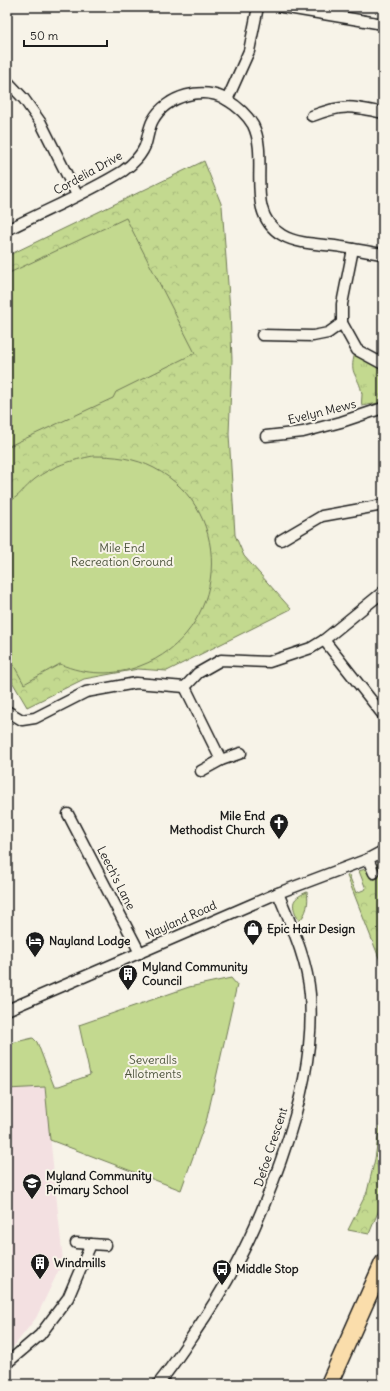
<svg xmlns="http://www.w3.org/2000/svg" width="390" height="1391" font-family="Delius,sans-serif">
  <defs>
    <pattern id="grass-tufts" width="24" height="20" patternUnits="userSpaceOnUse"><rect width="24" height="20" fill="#c3d98f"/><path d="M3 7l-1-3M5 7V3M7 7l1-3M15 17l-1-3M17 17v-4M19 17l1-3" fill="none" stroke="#a7ba7b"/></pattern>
    <pattern id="forest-crowns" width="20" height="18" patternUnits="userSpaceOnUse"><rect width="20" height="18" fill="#c3d98f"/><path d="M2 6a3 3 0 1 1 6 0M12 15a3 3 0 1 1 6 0" fill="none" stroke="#a7ba7b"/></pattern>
  </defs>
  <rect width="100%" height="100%" fill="#f7f3e8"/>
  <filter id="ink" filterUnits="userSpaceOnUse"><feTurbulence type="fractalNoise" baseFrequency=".025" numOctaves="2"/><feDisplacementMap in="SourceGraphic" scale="8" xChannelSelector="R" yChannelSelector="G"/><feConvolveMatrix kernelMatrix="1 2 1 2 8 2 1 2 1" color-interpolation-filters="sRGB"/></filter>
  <g filter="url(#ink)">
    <polygon fill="#f3e0e1" points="45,1087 63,1261 36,1318 14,1346 7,1351 7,1089"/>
    <g fill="url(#grass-tufts)" stroke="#707a56">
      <path d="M 355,353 L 383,369 L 383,400 L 379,403 L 362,406 C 361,402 362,398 362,394 C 359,374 348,376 355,353 Z"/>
      <path d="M 307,892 C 309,902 307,914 299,921 C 291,905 290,899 307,892 Z"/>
    </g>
    <g fill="url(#forest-crowns)" stroke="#707a56">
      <polygon points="204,161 222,206 230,310 232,360 229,434 235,535 244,556 291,609 167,671 138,669 84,679 27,707 7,673 7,256"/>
      <polygon points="383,862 383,968 347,876 349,875 356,893 366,889 359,871 365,869 372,880 378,878 377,864"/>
      <polygon points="383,1102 383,1200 369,1234 348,1230 367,1192 375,1159"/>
    </g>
    <g fill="#c3d98f" stroke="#707a56">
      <polygon points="126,218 195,353 116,392 113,398 7,447 7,274"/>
      <path d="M 93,456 C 114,456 135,458 154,468 C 238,512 227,634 140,666 C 115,676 85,675 60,664 L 24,684 L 7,653 L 7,503 C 19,497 25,487 35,479 C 52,466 72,460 93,456 Z"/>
      <polygon points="231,978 237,985 207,1118 181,1190 50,1140 45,1087 7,1089 7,1044 33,1038 37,1042 54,1086 59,1086 90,1075 79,1025 189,987"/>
    </g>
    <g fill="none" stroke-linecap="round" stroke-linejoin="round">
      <defs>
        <g id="street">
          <polyline points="282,7 383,24"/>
          <polyline points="7,81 24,99 41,123 77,195"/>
          <polyline points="227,100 249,51 258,7"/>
          <path d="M 312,116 C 342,104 351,106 383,113"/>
          <path d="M 7,230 C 44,211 88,193 123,171 C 132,165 143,154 146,143 C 148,136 149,127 153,120 C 166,96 204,85 227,100 C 237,106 247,115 253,125 C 270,159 243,212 282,235 C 297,244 318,244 335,246 C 351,248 367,252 383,254"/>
          <polyline points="353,249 342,304 342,323 357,350 383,364"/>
          <polyline points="262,335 313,336 328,333 342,323"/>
          <polyline points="266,436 303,432 341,422 383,408"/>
          <polyline points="281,540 322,516 383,505"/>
          <polyline points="324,640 383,715"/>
          <polyline points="185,687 221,760"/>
          <polyline points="7,711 22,720 35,718 86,692 136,683 185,687 198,673 221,660 269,662 311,648 324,640 383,592"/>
          <polyline points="201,771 221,760 241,753"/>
          <polyline points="68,814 140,953"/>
          <polyline points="368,859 374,873"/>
          <polyline points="7,1010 278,893 368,859 383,851"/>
          <polyline points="76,1243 106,1245"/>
          <polyline points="7,1363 40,1335 68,1298 91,1244"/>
          <path d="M 158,1384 C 171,1368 182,1352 193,1335 C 233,1277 258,1226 281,1160 C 300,1106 314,1051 310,994 C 307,959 291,925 278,893"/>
        </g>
        <polyline id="primary" points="329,1384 383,1263"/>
      </defs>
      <use href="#street" stroke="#1c1c1c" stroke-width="13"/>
      <use href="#primary" stroke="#1c1c1c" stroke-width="19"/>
      <use href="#street" stroke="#f7f3e8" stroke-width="10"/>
      <use href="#primary" stroke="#faddab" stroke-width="16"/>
    </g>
  </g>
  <defs>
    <symbol id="church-pin" viewBox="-11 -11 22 30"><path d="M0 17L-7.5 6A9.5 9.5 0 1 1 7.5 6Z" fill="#1c1c1c" stroke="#f7f3e8"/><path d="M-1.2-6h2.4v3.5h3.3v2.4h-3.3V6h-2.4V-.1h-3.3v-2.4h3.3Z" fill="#fff"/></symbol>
    <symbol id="shop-pin" viewBox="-11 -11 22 30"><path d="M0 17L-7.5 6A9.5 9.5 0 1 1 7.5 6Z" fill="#1c1c1c" stroke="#f7f3e8"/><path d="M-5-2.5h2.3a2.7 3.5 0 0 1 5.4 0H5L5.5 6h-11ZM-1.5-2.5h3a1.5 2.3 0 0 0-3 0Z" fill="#fff"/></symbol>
    <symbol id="hotel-pin" viewBox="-11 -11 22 30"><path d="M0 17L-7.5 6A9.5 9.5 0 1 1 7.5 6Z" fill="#1c1c1c" stroke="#f7f3e8"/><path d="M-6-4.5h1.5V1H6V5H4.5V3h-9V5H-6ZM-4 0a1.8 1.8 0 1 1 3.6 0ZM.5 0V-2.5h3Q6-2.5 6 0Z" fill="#fff"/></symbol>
    <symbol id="building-pin" viewBox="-11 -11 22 30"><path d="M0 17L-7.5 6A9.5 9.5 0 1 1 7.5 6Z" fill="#1c1c1c" stroke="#f7f3e8"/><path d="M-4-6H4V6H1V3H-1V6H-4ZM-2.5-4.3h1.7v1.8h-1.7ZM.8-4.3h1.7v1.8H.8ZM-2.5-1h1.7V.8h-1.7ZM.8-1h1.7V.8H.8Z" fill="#fff"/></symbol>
    <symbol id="school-pin" viewBox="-11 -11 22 30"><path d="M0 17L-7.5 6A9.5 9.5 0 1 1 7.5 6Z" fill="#1c1c1c" stroke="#f7f3e8"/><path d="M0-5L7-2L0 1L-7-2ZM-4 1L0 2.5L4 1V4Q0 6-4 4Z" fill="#fff"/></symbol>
    <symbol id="bus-pin" viewBox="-11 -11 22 30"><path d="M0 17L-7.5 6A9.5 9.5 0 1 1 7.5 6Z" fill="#1c1c1c" stroke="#f7f3e8"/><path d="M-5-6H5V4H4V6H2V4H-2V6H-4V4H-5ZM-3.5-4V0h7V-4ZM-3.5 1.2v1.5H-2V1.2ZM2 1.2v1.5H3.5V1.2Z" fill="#fff"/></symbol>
  </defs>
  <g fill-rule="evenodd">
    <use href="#church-pin" x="268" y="812" width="22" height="30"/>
    <use href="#shop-pin" x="242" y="918" width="22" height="30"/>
    <use href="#hotel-pin" x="24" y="930" width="22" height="30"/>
    <use href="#building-pin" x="117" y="963" width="22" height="30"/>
    <use href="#school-pin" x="21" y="1172" width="22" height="30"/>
    <use href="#building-pin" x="29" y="1252" width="22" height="30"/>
    <use href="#bus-pin" x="211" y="1258" width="22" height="30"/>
  </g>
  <g text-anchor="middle" stroke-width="4" stroke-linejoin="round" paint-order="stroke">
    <g font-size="12" fill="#1c1c1c" stroke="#f7f3e8">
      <text transform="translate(88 173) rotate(-29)" y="4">Cordelia Drive</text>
      <text transform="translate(322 412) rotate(-14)" y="4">Evelyn Mews</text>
      <text transform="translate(116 878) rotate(63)" y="4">Leech's Lane</text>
      <text transform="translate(181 920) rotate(-24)" y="4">Nayland Road</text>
      <text transform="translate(271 1147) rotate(-72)" y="4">Defoe Crescent</text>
    </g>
    <g font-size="12" fill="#4e553e" stroke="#f7f3e8">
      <text x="122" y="552">Mile End<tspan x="122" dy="14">Recreation Ground</tspan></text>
      <text x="153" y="1064">Severalls<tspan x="153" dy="14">Allotments</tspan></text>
    </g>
    <g font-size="12" font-weight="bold" fill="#1c1c1c" stroke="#f7f3e8" text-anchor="start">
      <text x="265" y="820" text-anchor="end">Mile End<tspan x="265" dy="14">Methodist Church</tspan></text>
      <text x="267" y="933">Epic Hair Design</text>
      <text x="49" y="945">Nayland Lodge</text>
      <text x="142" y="971">Myland Community<tspan x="142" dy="14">Council</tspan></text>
      <text x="46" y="1180">Myland Community<tspan x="46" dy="14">Primary School</tspan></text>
      <text x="54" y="1267">Windmills</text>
      <text x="236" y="1273">Middle Stop</text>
    </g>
  </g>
  <rect width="390" height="1391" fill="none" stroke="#f7f3e8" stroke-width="24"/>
  <rect x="12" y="12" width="366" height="1367" fill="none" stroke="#1c1c1c" stroke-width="1.5" filter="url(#ink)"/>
  <path d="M24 40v6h83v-6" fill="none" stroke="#1c1c1c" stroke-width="2"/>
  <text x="30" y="40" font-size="12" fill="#1c1c1c" stroke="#f7f3e8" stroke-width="3" paint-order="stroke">50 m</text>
</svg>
